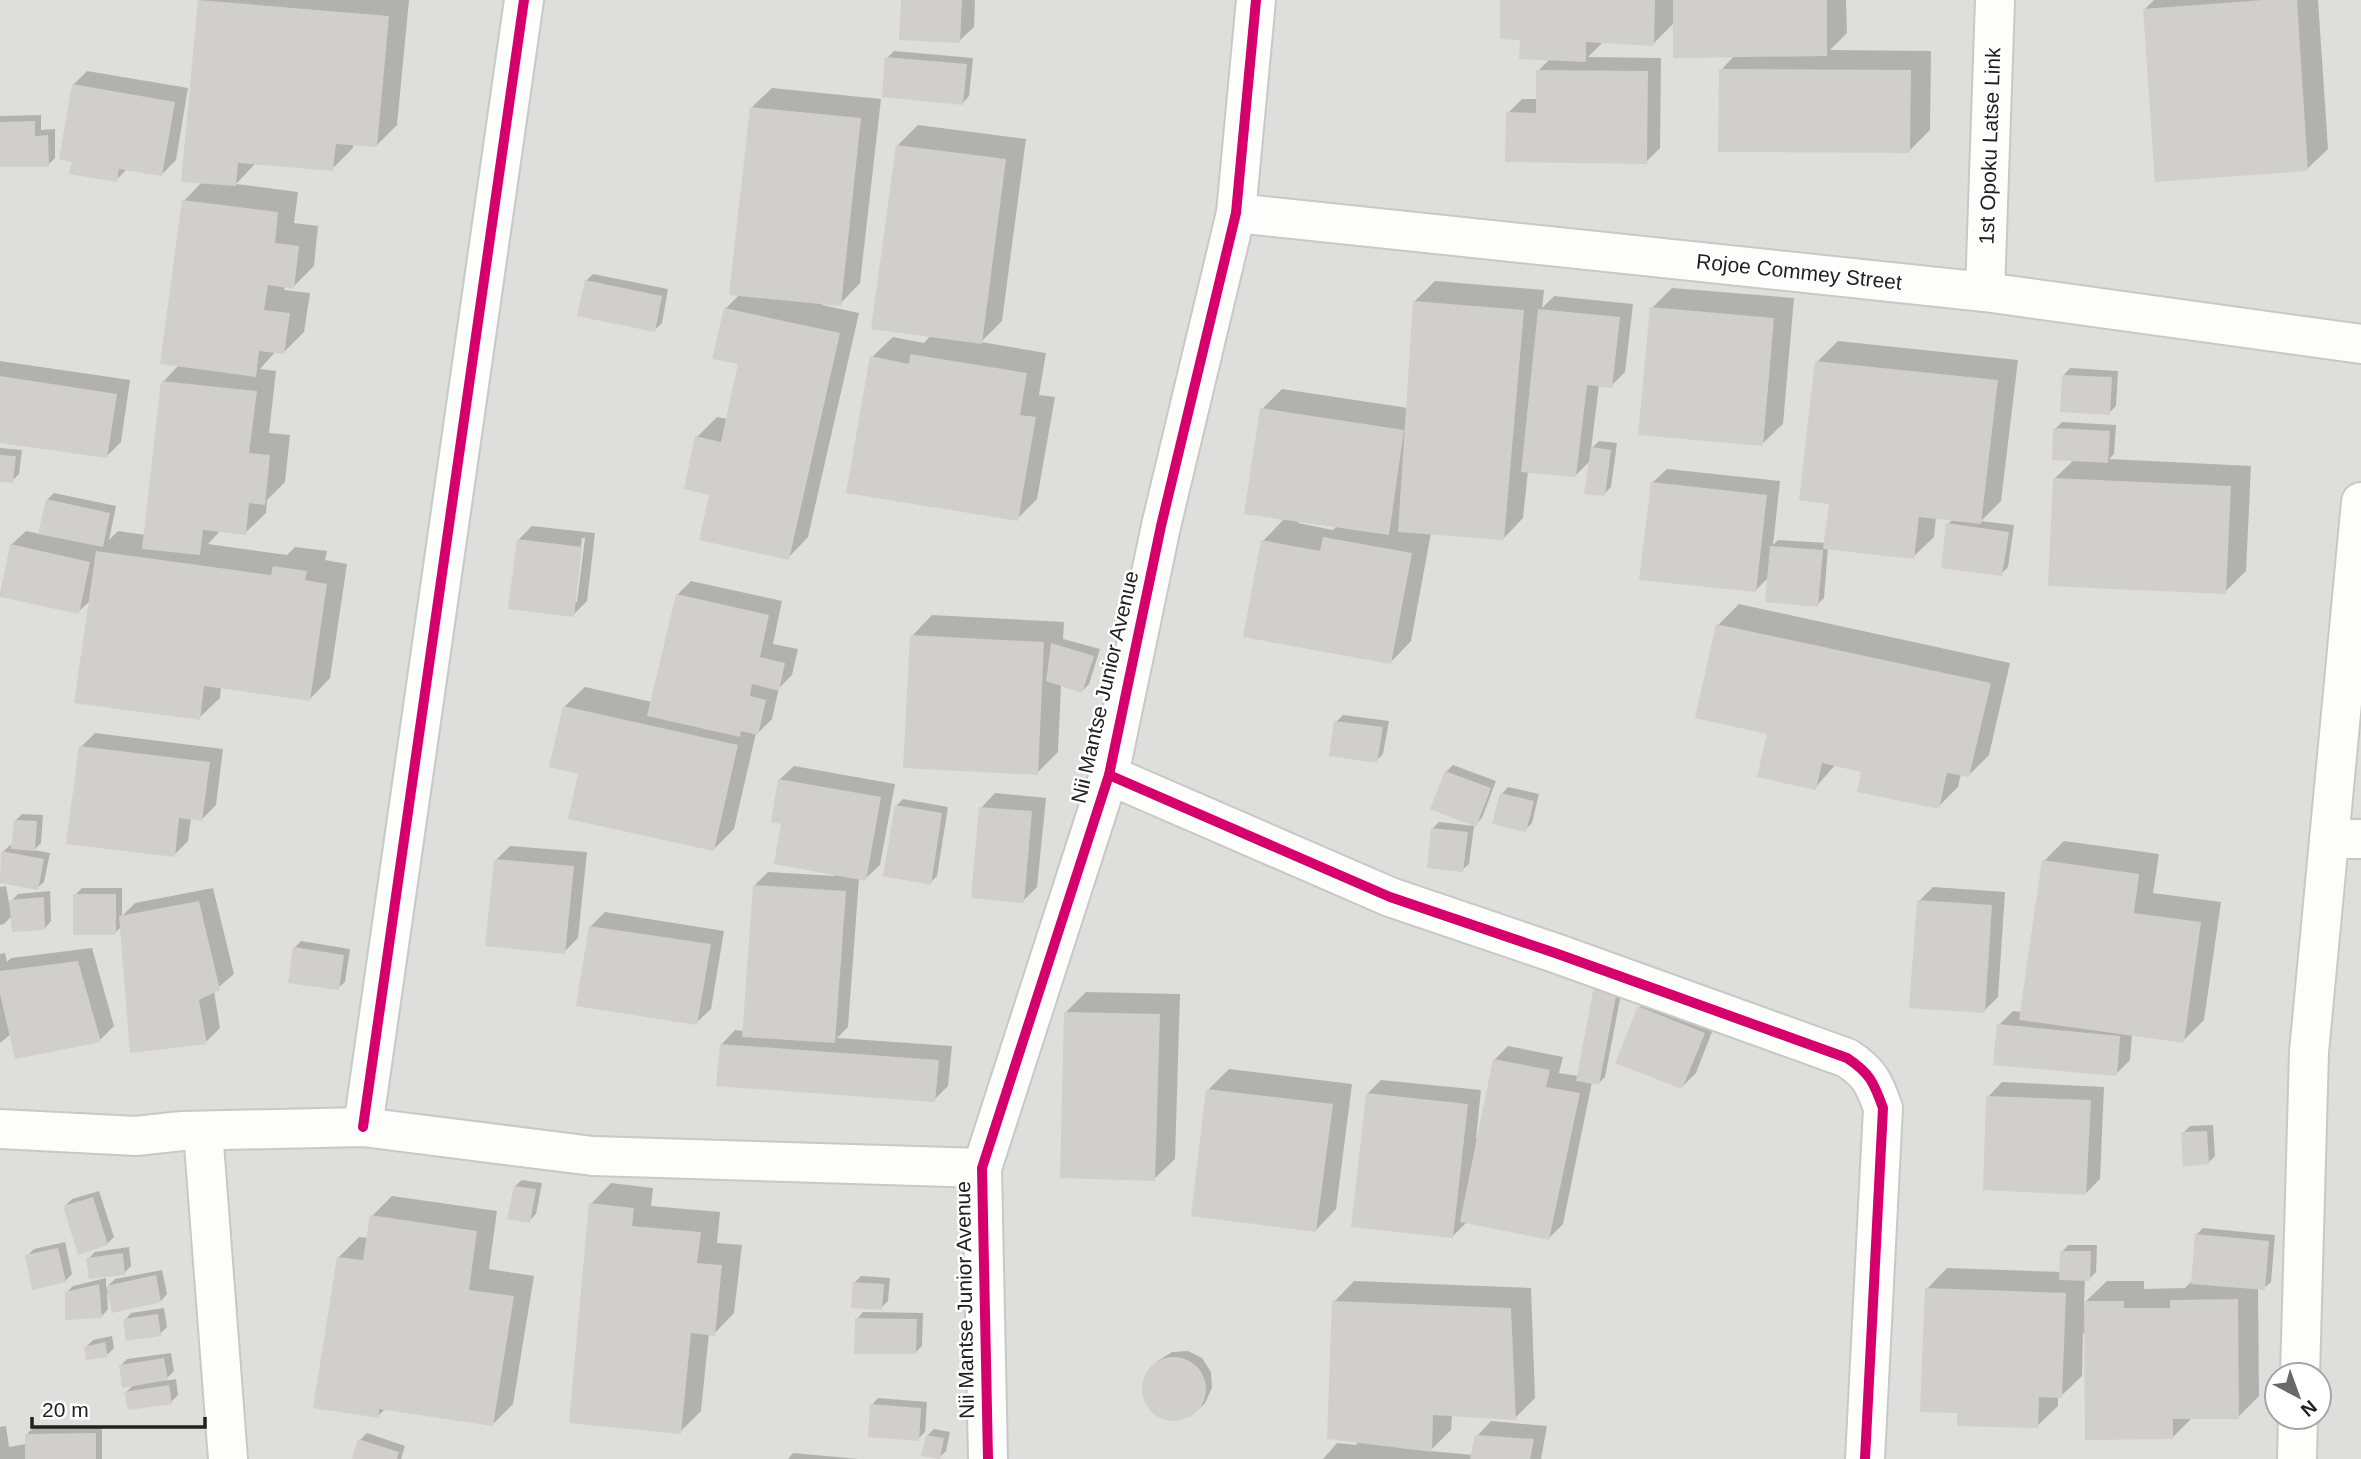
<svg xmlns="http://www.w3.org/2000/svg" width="2361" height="1459" font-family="Arial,sans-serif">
  <rect width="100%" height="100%" fill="#efefeb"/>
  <path fill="#dededc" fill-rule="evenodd" d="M 0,0 L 2361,0 L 2361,1459 L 0,1459 ZM 2277,1375 L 2319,1375 L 2319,1417 L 2277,1417 Z"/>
  <g fill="#0003" fill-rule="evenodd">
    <polygon points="199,0 409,0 397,125 377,145 353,143 353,148 332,169 255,164 236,184 298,192 294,223 318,226 314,266 293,287 285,286 284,290 310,293 304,332 284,352 276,351 260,369 276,371 269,433 290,435 285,482 267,500 266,513 245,533 220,531 208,544 287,555 295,547 327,551 325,560 347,564 330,678 310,699 221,686 220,698 199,718 91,600 78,612 0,595 11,545 26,531 40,534 47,500 54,493 116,506 109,540 118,531 146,535 163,382 179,365 184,201 202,182 183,180"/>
    <polygon points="903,0 975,0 974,27 959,41"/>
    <polygon points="1502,0 1846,0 1847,33 1830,50 1931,51 1930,130 1909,151 1721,70 1735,55 1675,22 1653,44 1603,42 1588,57 1661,58 1660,148 1646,162 1508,113 1522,99 1538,99 1538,71 1551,58 1522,38"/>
    <polygon points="2154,0 2318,0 2328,149 2307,169 2145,9"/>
    <polygon points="894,51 973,58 969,96 963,103 887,58"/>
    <polygon points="87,71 188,88 176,160 161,175 127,169 116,180 74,161 73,85"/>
    <polygon points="772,88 881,99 860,283 840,304 822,302 822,305 859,313 808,537 788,558 711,494 697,437 717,417 728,419 740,363 725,309 740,294 751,108"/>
    <polygon points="41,115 41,130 55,129 55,158 48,165 0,165 0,116"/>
    <polygon points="918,125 1026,139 1002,321 981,342 1046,353 1039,395 1055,397 1037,499 1017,519 872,357 893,337 924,343 931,335 897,146"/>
    <polygon points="593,274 668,289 662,323 655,330 586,281"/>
    <path d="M 1435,281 L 1544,290 L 1542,308 L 1554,296 L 1633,304 L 1625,372 L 1611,386 L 1599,385 L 1591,449 L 1599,441 L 1617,443 L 1611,487 L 1604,494 L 1590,461 L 1576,475 L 1528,471 L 1523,518 L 1503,539 L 1431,533 L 1411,641 L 1391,662 L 1263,541 L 1285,518 L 1262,409 L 1282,389 L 1408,408 L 1414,302 ZM 1298,520 L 1337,526 L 1333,530 L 1298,523 Z"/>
    <polygon points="1672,288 1794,298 1783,424 1762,444 1652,308"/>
    <polygon points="1838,341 2018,360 2001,501 1981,521 2014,525 2008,567 2001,574 1948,524 1953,519 1936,517 1934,537 1913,557 1828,548 1824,598 1817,605 1769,577 1756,590 1652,483 1667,469 1780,481 1773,545 1778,540 1826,543 1830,502 1817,362"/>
    <polygon points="0,361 130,380 121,442 107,456 0,441"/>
    <polygon points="2070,368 2118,371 2116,406 2109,413 2064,375"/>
    <polygon points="2062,422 2116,425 2114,454 2109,459 2251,466 2246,571 2225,592 2055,478 2074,460 2055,429"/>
    <polygon points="0,448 22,450 19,474 12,481 0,480"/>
    <path d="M 532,526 L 595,533 L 587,601 L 573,615 L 518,540 ZM 582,538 L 585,538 L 577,602 L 574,602 Z"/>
    <polygon points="691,581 782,601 773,644 798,649 792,675 779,688 772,719 758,733 756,733 734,829 714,849 581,773 564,707 585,687 652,702 677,595"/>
    <polygon points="1739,604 2010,663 1989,755 1969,775 1961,774 1958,787 1938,807 1863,770 1836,764 1815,788 1769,732 1718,625"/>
    <polygon points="932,615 1064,622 1063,639 1100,649 1089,684 1082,691 1061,684 1058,752 1037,773 912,636"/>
    <polygon points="1343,715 1389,721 1383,754 1376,761 1336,722"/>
    <polygon points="95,733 223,749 216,805 202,819 191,818 188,841 174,855 81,747"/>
    <polygon points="1453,765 1496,781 1482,818 1475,825 1446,772"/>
    <polygon points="794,766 895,784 880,865 865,879 859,878 848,1027 837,1038 952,1046 948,1086 934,1100 721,1045 735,1030 744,1031 754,886 768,872 835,876 835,873 783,823 779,780"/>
    <polygon points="1508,787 1539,794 1532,823 1525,830 1502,794"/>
    <polygon points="995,793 1046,798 1037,887 1023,901 981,808"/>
    <polygon points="903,799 948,807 937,876 930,883 896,806"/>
    <polygon points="22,814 43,815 41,843 34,850 50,853 44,882 37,888 0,881 3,852 10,845 13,846 15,821"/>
    <polygon points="1439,822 1474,826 1469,864 1462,870 1432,829"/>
    <polygon points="2064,841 2159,854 2153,893 2221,902 2204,1020 2183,1041 2132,1034 2130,1060 2116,1074 1999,1025 2013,1011 2022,1012 2044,861"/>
    <polygon points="510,846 587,852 578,938 564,952 496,860"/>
    <polygon points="6,886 9,903 18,894 50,891 51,921 45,928 12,916 4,924 0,925 0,887"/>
    <polygon points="1933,887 2005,892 1998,997 1984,1011 1919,901"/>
    <polygon points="82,888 122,888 122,916 135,903 213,888 234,974 214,991 220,1028 206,1042 122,926 115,933 75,895"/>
    <polygon points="605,912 724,931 711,1009 696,1023 590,927"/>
    <polygon points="301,941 350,949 345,982 338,988 294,948"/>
    <polygon points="92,948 114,1026 100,1040 11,1034 0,1043 0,954 5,953 7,962 11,958"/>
    <polygon points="1623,984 1605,1077 1598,1084 1592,1082 1563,1224 1549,1238 1467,1222 1453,1236 1367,1094 1381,1080 1481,1090 1476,1139 1479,1139 1494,1060 1508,1046 1563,1057 1559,1073 1578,1076 1596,987"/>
    <polygon points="1086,992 1180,994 1175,1159 1154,1179 1066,1012"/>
    <polygon points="1654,993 1717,1019 1696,1073 1682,1087 1640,1007"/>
    <polygon points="1229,1069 1352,1084 1336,1209 1316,1230 1208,1090"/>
    <polygon points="2002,1082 2104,1087 2100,1179 2086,1193 1988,1097"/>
    <polygon points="2213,1125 2215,1156 2208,1163 2183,1133 2190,1126"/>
    <polygon points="522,1180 542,1183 536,1214 529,1221 515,1186"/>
    <polygon points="611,1183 653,1188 651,1206 720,1212 717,1243 742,1245 734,1313 714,1334 709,1333 701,1411 680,1432 591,1204"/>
    <polygon points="99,1191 114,1237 107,1244 65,1206 72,1199"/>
    <polygon points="392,1196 497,1211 489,1269 534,1276 513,1404 493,1424 385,1409 378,1416 339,1257 359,1237 368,1238 372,1216"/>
    <polygon points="2203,1228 2275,1235 2271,1282 2264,1288 2258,1288 2259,1396 2238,1417 2193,1417 2173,1437 2086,1334 2083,1333 2082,1376 2061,1396 2058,1396 2058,1406 2037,1426 1959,1411 1927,1289 1947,1268 2061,1272 2062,1252 2068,1245 2097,1245 2096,1272 2089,1279 2085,1279 2084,1303 2107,1281 2144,1281 2144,1289 2185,1288 2193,1280 2196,1235"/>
    <polygon points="65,1242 72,1274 65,1281 27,1256 34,1249"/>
    <polygon points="129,1247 131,1266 124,1273 88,1259 95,1252"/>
    <polygon points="162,1270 167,1294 161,1301 107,1294 108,1309 102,1316 66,1293 73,1286 106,1278 106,1288 115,1279"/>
    <polygon points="861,1276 890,1278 888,1301 881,1308 854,1283"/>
    <polygon points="1354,1281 1531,1288 1535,1398 1515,1418 1452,1415 1451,1430 1430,1451 1473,1455 1477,1436 1491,1421 1547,1426 1541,1459 1323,1459 1337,1443 1357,1445 1334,1302"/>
    <polygon points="164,1308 167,1327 160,1334 125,1320 131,1313"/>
    <polygon points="863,1312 923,1313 922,1346 915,1353 857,1319"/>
    <polygon points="112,1336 114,1348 107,1355 86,1347 93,1340"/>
    <polygon points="1188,1351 1202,1358 1211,1372 1212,1388 1205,1403 1198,1410 1183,1419 1167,1420 1153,1413 1144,1399 1143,1383 1151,1369 1158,1361 1172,1352"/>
    <polygon points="171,1353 174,1371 164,1381 176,1379 178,1395 171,1402 126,1392 135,1384 121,1365 127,1359"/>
    <polygon points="878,1398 927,1402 925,1432 918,1439 872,1405"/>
    <polygon points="6,1426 9,1447 26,1444 26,1435 33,1428 102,1427 102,1459 0,1459 0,1427"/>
    <polygon points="934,1429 950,1432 946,1451 939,1458 927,1436"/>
    <polygon points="367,1433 405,1446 401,1459 354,1459 360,1440"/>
    <polygon points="793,1453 859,1459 788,1459"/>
  </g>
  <g fill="#d0cfcc">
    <polygon points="198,0 389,16 377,147 336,144 333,171 238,163 236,186 181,182"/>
    <polygon points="901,0 962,0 960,43 899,40"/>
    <polygon points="1500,0 1655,0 1654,46 1586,42 1586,62 1519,59 1520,40 1500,39"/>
    <polygon points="1673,0 1827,0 1827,56 1673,58"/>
    <polygon points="2263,0 2297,0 2308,171 2155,182 2143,9"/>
    <polygon points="885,57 967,64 963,105 882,97"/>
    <polygon points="1719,69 1911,70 1910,153 1718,152"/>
    <polygon points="1536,70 1648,71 1647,164 1505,162 1506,112 1536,113"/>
    <polygon points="72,84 175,102 162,176 119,169 117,182 69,174 72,162 59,159"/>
    <polygon points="750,107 861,118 841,306 729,295"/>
    <polygon points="35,121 35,136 48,135 49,167 0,167 0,122"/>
    <polygon points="896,145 1006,159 982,344 871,329"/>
    <polygon points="182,200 278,212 275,243 299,246 294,289 268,285 264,310 290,313 284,354 259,351 256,377 160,364"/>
    <polygon points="585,280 662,296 655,332 577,316"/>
    <polygon points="1413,301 1524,310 1504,540 1398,532"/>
    <polygon points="1650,307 1774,318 1763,446 1638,435"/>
    <polygon points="724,308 840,333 789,560 699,540 709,495 684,489 695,436 721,442 738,364 712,359"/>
    <polygon points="1538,309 1620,317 1612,388 1587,385 1576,477 1521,472"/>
    <polygon points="910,354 1027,373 1020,415 1036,417 1018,521 846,493 870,356 909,364"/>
    <polygon points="1815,361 1998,380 1981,524 1919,517 1914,559 1823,549 1829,504 1799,500"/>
    <polygon points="2062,375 2112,377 2110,415 2060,412"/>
    <polygon points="0,376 117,394 107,458 0,443"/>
    <polygon points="161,381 257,391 249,453 270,455 265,505 249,503 246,535 203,530 200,555 142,549"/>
    <polygon points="1260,408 1404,430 1389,535 1244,514"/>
    <polygon points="2053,428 2110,431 2108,463 2052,460"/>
    <polygon points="1591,447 1611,450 1605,496 1584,494"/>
    <polygon points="0,455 16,456 13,483 0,482"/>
    <polygon points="2053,478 2231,486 2226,594 2048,586"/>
    <polygon points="1651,482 1767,495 1756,592 1639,580"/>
    <polygon points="46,499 110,513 103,547 38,534"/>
    <polygon points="1946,523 2009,532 2002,576 1941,568"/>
    <polygon points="1323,537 1412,553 1391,664 1243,637 1261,540 1320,551"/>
    <polygon points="517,539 582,547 574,617 508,609"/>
    <polygon points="10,544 90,562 79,614 0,597"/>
    <polygon points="1770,546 1823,550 1818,607 1765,602"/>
    <polygon points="96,551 271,575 273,566 307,571 305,580 327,584 310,701 204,686 200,720 74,703"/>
    <polygon points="676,594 769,615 760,657 785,663 779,691 752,684 750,696 766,700 758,735 741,731 740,737 647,716"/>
    <polygon points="1716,624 1991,683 1969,777 1947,773 1939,809 1857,792 1861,772 1822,763 1816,790 1757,777 1767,734 1695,718"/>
    <polygon points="910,635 1044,642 1038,775 903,768"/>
    <polygon points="1051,643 1094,656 1082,693 1046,681"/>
    <polygon points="563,706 738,745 714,851 568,819 578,774 549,767"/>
    <polygon points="1334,721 1383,727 1377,763 1329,756"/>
    <polygon points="79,746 210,762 202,821 179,818 175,857 66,844"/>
    <polygon points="1445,771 1491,788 1476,827 1430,809"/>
    <polygon points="778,779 881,797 866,881 774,864 781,824 771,822"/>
    <polygon points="1500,793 1534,801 1526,832 1492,824"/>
    <polygon points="895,805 942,813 931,885 883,876"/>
    <polygon points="979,807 1032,811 1024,903 971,898"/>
    <polygon points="14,820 37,821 35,851 11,849"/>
    <polygon points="1431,828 1468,832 1463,872 1427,868"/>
    <polygon points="1,851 44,859 38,890 0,883"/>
    <polygon points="494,859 574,866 565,954 485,946"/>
    <polygon points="2042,860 2139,874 2134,913 2201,922 2184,1043 2019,1020"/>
    <polygon points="753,885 846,891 835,1043 742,1037"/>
    <rect x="73" y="894" width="43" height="41"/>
    <polygon points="44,897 45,930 12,932 9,900"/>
    <polygon points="1917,900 1992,905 1985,1013 1909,1008"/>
    <polygon points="199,901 220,990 199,1000 207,1044 130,1053 119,916"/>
    <polygon points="589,926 711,944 697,1025 576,1006"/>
    <polygon points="293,947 344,955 339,990 288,983"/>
    <polygon points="78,961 101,1042 15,1059 0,994 0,971"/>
    <polygon points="1594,986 1617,991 1599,1085 1576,1081"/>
    <polygon points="1638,1006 1705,1033 1682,1089 1615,1063"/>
    <polygon points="1064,1012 1160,1014 1155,1181 1060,1178"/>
    <polygon points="1997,1024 2120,1036 2117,1076 1993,1065"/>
    <polygon points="720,1044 939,1060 935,1102 716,1086"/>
    <polygon points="1493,1059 1550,1070 1546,1087 1580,1093 1549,1240 1460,1222"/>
    <polygon points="1206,1089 1333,1104 1316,1232 1191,1216"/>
    <polygon points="1366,1093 1468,1104 1453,1238 1351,1227"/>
    <polygon points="1986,1096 2091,1100 2086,1195 1983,1190"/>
    <polygon points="2207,1131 2209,1164 2183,1167 2181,1132"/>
    <polygon points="514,1186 536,1189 530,1223 507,1219"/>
    <polygon points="93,1197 108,1245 78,1255 63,1206"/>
    <polygon points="589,1203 634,1208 632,1226 701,1232 697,1263 722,1265 715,1336 691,1333 681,1434 569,1423"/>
    <polygon points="370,1215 477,1231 469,1290 514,1296 493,1426 379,1409 379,1418 313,1408 337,1257 363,1260"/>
    <polygon points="2195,1234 2269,1241 2265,1290 2191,1284"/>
    <polygon points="58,1248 66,1282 32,1290 25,1255"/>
    <polygon points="2060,1251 2091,1251 2090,1281 2059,1280"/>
    <polygon points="123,1253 125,1275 89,1279 86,1258"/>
    <polygon points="156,1275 161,1302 112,1313 106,1286"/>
    <polygon points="853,1282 884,1284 882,1310 851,1308"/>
    <polygon points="99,1284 102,1318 65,1320 65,1292"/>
    <polygon points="1925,1288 2066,1293 2062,1398 2039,1397 2038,1428 1957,1426 1957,1413 1920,1412"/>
    <polygon points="2238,1299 2239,1419 2173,1419 2173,1439 2085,1440 2084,1301 2124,1301 2124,1308 2170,1308 2170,1300"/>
    <polygon points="1332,1301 1511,1308 1516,1420 1433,1415 1432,1452 1327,1439"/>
    <polygon points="158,1314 161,1336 126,1341 123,1319"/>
    <polygon points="855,1318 917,1319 916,1354 854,1354"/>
    <polygon points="105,1342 108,1357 86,1360 84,1347"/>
    <circle cx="1174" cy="1389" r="32"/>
    <polygon points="164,1358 168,1380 122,1388 119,1365"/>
    <polygon points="169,1385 172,1404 128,1410 124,1392"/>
    <polygon points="870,1404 921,1408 919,1441 868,1437"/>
    <polygon points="96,1433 96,1459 25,1459 25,1434"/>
    <polygon points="926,1435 944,1438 940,1459 921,1456"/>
    <polygon points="1475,1435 1534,1439 1530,1459 1470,1459"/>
    <polygon points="358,1439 399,1452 397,1459 352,1459"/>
  </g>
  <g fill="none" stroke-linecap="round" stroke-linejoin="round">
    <defs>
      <g id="minor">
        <polyline points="1236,213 1985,292 2361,344"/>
        <polyline points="1985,292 1995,0"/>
        <path d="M 1109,775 L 1390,897 L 1558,954 L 1847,1058 C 1870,1073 1874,1083 1883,1108 L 1865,1459"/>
        <polyline points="2329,839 2361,839"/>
        <polyline points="363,1127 524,0"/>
        <polyline points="0,1129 136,1136 182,1131 363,1127 593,1156 982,1168"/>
        <polyline points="203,1131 228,1459"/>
        <polyline points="2300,1375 2309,1052 2361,502"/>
        <polyline points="988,1459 982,1168 1109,775 1161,526 1236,213 1256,0"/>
        <polyline points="2297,1459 2298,1417"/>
      </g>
    </defs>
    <use href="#minor" stroke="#c8c8c6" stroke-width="42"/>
    <use href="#minor" stroke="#fdfdfc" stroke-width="38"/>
    <defs>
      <g id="cycleway">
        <path d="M 1109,775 L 1390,897 L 1558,954 L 1847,1058 C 1870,1073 1874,1083 1883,1108 L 1865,1459"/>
        <polyline points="363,1127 524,0"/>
        <polyline points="988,1459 982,1168 1109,775 1161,526 1236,213 1256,0"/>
      </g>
    </defs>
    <use href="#cycleway" stroke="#fff" stroke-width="15"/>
    <use href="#cycleway" stroke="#d6006c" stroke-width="10"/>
  </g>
  <g text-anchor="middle" stroke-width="5" stroke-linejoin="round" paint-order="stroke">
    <g font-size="21" fill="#212121" stroke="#fff">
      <text transform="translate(1990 146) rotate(-88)" y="7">1st Opoku Latse Link</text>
      <text transform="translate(1799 272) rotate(6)" y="7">Rojoe Commey Street</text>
      <text transform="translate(1105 687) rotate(-77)" y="7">Nii Mantse Junior Avenue</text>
      <text transform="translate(965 1300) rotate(-91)" y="7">Nii Mantse Junior Avenue</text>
    </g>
  </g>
  <g transform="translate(2298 1396) rotate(139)"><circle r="33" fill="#ffffff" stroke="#a6a6a6" stroke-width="2"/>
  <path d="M0-5L12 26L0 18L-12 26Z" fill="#696968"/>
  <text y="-10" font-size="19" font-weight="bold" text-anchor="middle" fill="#212121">N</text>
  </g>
  <path d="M32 1417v10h173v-10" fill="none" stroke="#212121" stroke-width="3.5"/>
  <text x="42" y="1417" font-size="21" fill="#212121" stroke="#ffffff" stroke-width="5" paint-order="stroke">20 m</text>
</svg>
